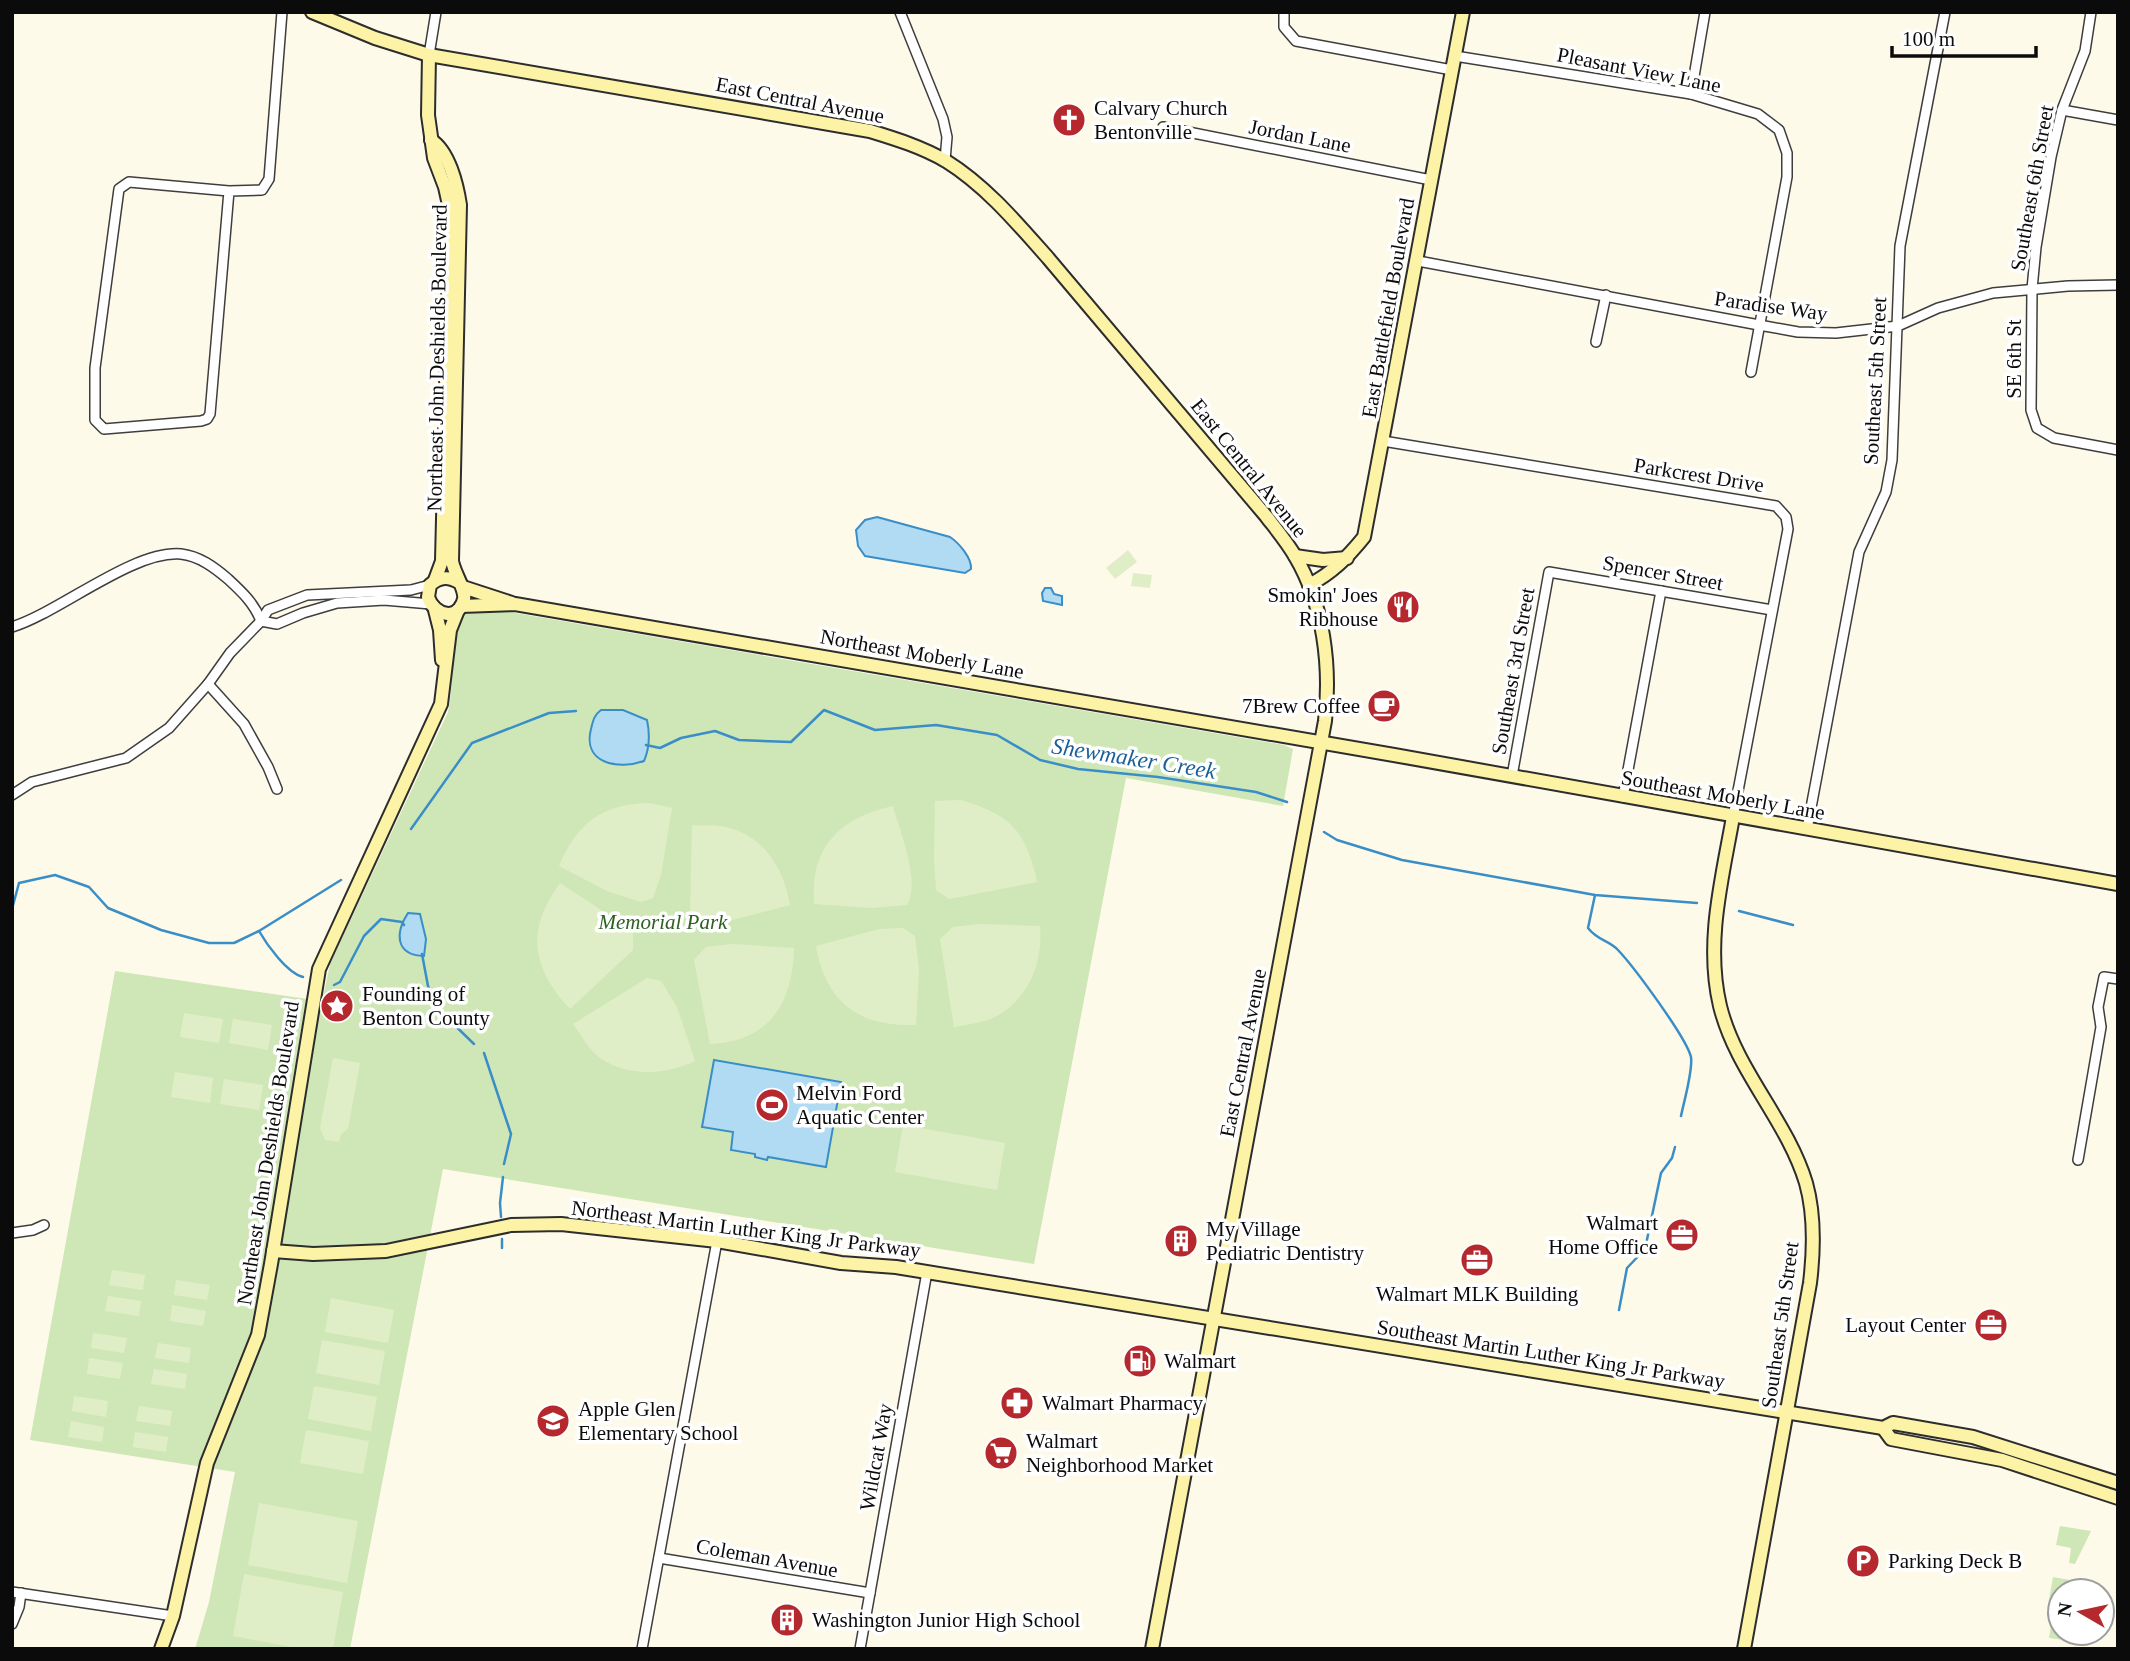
<svg xmlns="http://www.w3.org/2000/svg" width="2130" height="1661" font-family="'Times New Roman',serif">
  <rect width="100%" height="100%" fill="#fefaea"/>
  <g fill="#cfe7b6">
    <path d="M 480,607 L 1284,745 L 1293,749 L 1283,806 L 1126,778 L 1034,1264 L 443,1169 L 350,1649 L 195,1649 L 209,1602 L 235,1472 L 30,1440 L 115,971 L 322,1001 L 330,964 L 448,712 C 454,689 452,631 460,617 C 464,610 472,609 480,607 Z"/>
    <polygon points="2060,1526 2091,1531 2075,1564 2069,1563 2071,1548 2056,1545"/>
    <polygon points="2053,1577 2070,1580 2068,1591 2060,1591 2060,1633 2069,1633 2070,1641 2049,1638 2054,1606 2048,1605"/>
  </g>
  <g fill="#e0eec7">
    <polygon points="1128,550 1137,562 1115,579 1106,568"/>
    <polygon points="1133,573 1152,575 1150,588 1131,586"/>
    <path d="M 961,800 C 1011,815 1026,831 1037,882 L 949,899 L 936,890 L 934,859 L 935,801 Z"/>
    <path d="M 649,803 L 672,808 L 661,875 L 653,898 L 641,902 L 607,891 L 559,866 C 577,823 602,804 649,803 Z"/>
    <path d="M 893,806 C 900,832 921,882 907,905 L 872,908 L 814,904 C 810,847 839,818 893,806 Z"/>
    <path d="M 692,825 C 701,826 710,825 719,826 C 761,831 784,867 790,905 L 728,921 L 702,924 L 690,913 Z"/>
    <path d="M 560,883 L 633,931 L 633,950 L 570,1009 C 531,968 526,929 560,883 Z"/>
    <path d="M 979,924 L 1040,926 C 1043,961 1030,997 997,1016 C 984,1023 969,1024 954,1027 L 940,939 L 953,927 Z"/>
    <path d="M 879,929 L 903,928 L 915,936 L 919,969 L 916,1025 C 859,1027 826,1003 816,946 Z"/>
    <path d="M 732,944 L 794,948 C 793,1003 769,1042 710,1044 L 694,960 L 706,947 Z"/>
    <path d="M 647,978 L 661,981 L 677,1007 L 695,1061 C 666,1075 628,1077 600,1058 C 589,1050 581,1035 573,1024 Z"/>
    <polygon points="184,1013 223,1019 219,1043 180,1037"/>
    <polygon points="233,1019 272,1025 268,1050 229,1043"/>
    <polygon points="333,1058 360,1063 348,1129 341,1134 339,1142 325,1140 320,1128"/>
    <polygon points="175,1072 213,1078 210,1103 171,1097"/>
    <polygon points="224,1079 263,1085 259,1110 220,1104"/>
    <polygon points="903,1125 1005,1143 997,1190 895,1172"/>
    <polygon points="112,1270 145,1275 143,1290 109,1285"/>
    <polygon points="176,1280 210,1285 207,1300 174,1295"/>
    <polygon points="108,1296 141,1301 139,1316 105,1311"/>
    <polygon points="331,1298 394,1310 388,1343 325,1332"/>
    <polygon points="172,1305 206,1311 203,1326 170,1321"/>
    <polygon points="93,1333 127,1338 124,1353 91,1348"/>
    <polygon points="322,1340 385,1351 379,1385 316,1373"/>
    <polygon points="158,1343 191,1348 189,1363 155,1358"/>
    <polygon points="89,1358 123,1363 120,1379 87,1374"/>
    <polygon points="154,1369 187,1374 185,1389 151,1384"/>
    <polygon points="314,1386 377,1397 371,1431 308,1419"/>
    <polygon points="74,1396 108,1401 106,1417 72,1411"/>
    <polygon points="139,1406 172,1411 170,1426 136,1421"/>
    <polygon points="71,1421 104,1427 102,1442 68,1437"/>
    <polygon points="306,1430 369,1441 363,1474 300,1463"/>
    <polygon points="135,1432 168,1437 166,1452 133,1447"/>
    <polygon points="259,1503 358,1521 347,1583 248,1565"/>
    <polygon points="244,1574 343,1592 333,1649 302,1649 233,1636"/>
  </g>
  <g fill="#b1daf3" stroke="#3a8ec8" stroke-width="2">
    <path d="M 877,517 L 950,537 C 959,543 972,558 971,569 L 965,573 L 865,556 L 858,546 L 856,530 L 865,520 Z"/>
    <polygon points="1045,588 1051,588 1054,594 1062,596 1062,605 1043,601 1042,593"/>
    <path d="M 601,710 L 623,710 L 647,720 C 650,734 650,747 644,761 C 619,770 582,764 591,729 C 593,721 594,715 601,710 Z"/>
    <path d="M 408,913 L 420,914 L 426,939 L 424,956 C 395,955 395,933 408,913 Z"/>
    <polygon points="714,1060 841,1082 826,1167 768,1157 767,1160 755,1157 755,1154 731,1150 733,1132 702,1127"/>
  </g>
  <g fill="none" stroke-linecap="round" stroke-linejoin="round">
    <g stroke="#3a8ec8" stroke-width="2.5">
      <polyline points="646,745 660,748 681,738 715,731 739,740 791,742 824,710 875,730 936,725 997,735 1040,760 1078,769 1158,777 1256,792 1287,802"/>
      <polyline points="411,829 472,743 549,713 576,711"/>
      <polyline points="1324,832 1337,840 1402,860 1595,895 1697,903"/>
      <path d="M 1595,895 L 1588,928 C 1598,941 1609,940 1618,950 C 1634,967 1686,1037 1691,1057 C 1693,1071 1684,1101 1681,1116"/>
      <polyline points="12,909 19,883 55,875 89,887 108,908 161,930 209,943 234,943 259,931 341,880"/>
      <polyline points="1739,911 1793,925"/>
      <path d="M 259,931 C 267,945 287,973 303,977"/>
      <polyline points="422,954 428,986 436,1007 474,1044"/>
      <polyline points="334,985 340,982 364,936 381,919 402,922 404,925"/>
      <polyline points="484,1053 511,1134 504,1164"/>
      <polyline points="501,1217 500,1203 503,1177"/>
      <polyline points="502,1248 502,1239"/>
      <polyline points="1619,1310 1627,1268 1645,1249 1661,1173 1672,1158 1675,1147"/>
    </g>
    <defs>
      <g id="street">
        <polyline points="900,12 943,119 947,137 945,160"/>
        <polyline points="1284,12 1284,27 1296,41 1452,70"/>
        <polyline points="2091,12 2085,51 2062,110 2051,157 2036,247 2032,289 2031,410 2037,428 2054,438 2118,450"/>
        <polyline points="429,55 436,12"/>
        <polyline points="1455,56 1691,94 1758,114 1779,130 1787,153 1787,177 1751,372"/>
        <polyline points="1691,94 1705,12"/>
        <polyline points="2062,110 2118,120"/>
        <polyline points="1163,127 1431,180"/>
        <polyline points="229,191 210,414 207,419 201,421 104,429 95,420 95,368 119,189 129,182 229,191 262,190 269,179 282,12"/>
        <polyline points="1418,261 1759,325 1798,332 1836,333 1898,326 1938,308 1993,293 2068,286 2118,285"/>
        <polyline points="1596,342 1606,295"/>
        <polyline points="1383,441 1776,506 1786,517 1788,529 1733,817"/>
        <polyline points="261,621 277,624 303,613 337,603 384,600 431,604"/>
        <path d="M 12,627 C 60,612 133,550 181,554 C 199,556 214,567 228,579 C 242,592 254,603 261,621"/>
        <polyline points="208,684 244,724 268,767 277,789"/>
        <polyline points="1512,776 1549,572 1772,610"/>
        <polyline points="12,795 32,782 126,758 169,728 208,684 230,653 261,621 268,610 307,595 411,590 430,585"/>
        <polyline points="1623,797 1661,591"/>
        <polyline points="1807,829 1859,552 1886,492 1892,460 1900,246 1945,12"/>
        <polyline points="2078,1160 2101,1027 2098,1007 2104,977 2118,979"/>
        <polyline points="12,1233 33,1230 44,1225"/>
        <polyline points="659,1558 870,1593"/>
        <polyline points="12,1592 173,1616"/>
        <polyline points="12,1624 19,1607 21,1593"/>
        <polyline points="642,1649 717,1241"/>
        <polyline points="860,1649 927,1272"/>
      </g>
      <g id="secondary">
        <path d="M 312,12 L 375,38 L 429,55 L 870,131 C 896,139 922,147 946,161 C 986,186 1017,223 1048,258 L 1266,516 C 1276,529 1287,542 1295,556 C 1324,605 1331,666 1325,721 L 1152,1649"/>
        <polyline points="429,55 428,115 434,158 445,187 449,205 450,225 442,561 435,580"/>
        <path d="M 431,140 C 449,151 457,185 460,205 L 452,561 C 454,573 466,590 464,599 C 459,622 434,616 428,597 L 430,585 C 440,576 449,576 460,583"/>
        <polyline points="1295,556 1323,560 1347,558"/>
        <path d="M 1309,585 C 1332,573 1347,558 1364,537 L 1463,12"/>
        <polyline points="463,587 512,603"/>
        <polyline points="461,606 515,604 1394,755 2118,884"/>
        <polyline points="435,610 440,630 442,660"/>
        <path d="M 1733,817 C 1722,879 1705,943 1720,1006 C 1736,1071 1787,1120 1806,1183 C 1815,1215 1814,1250 1810,1283 L 1744,1649"/>
        <polyline points="273,1251 313,1254 386,1251 511,1225 561,1224 717,1241 841,1263 896,1267 1883,1428 1893,1423 1973,1437 2118,1483"/>
        <polyline points="1883,1428 1891,1439 2002,1460 2118,1498"/>
        <polyline points="161,1649 173,1616 207,1463 258,1335 271,1264 319,969 441,704 450,630 458,610"/>
      </g>
    </defs>
    <use href="#street" stroke="#3e3e3e" stroke-width="12"/>
    <use href="#secondary" stroke="#2d2d2d" stroke-width="16"/>
    <use href="#street" stroke="#fff" stroke-width="9"/>
    <use href="#secondary" stroke="#fcf3a7" stroke-width="12"/>
  </g>
  <defs>
    <symbol id="church-disc" viewBox="-11 -11 22 22"><circle r="9.5" fill="#b5292e" stroke="#fff"/><path d="M-1.2-6h2.4v3.5h3.3v2.4h-3.3V6h-2.4V-.1h-3.3v-2.4h3.3Z" fill="#fff"/></symbol>
    <symbol id="restaurant-disc" viewBox="-11 -11 22 22"><circle r="9.5" fill="#b5292e" stroke="#fff"/><path d="M-5-6h1v4h1v-4h1v4h1v-4h1v5L-1.5 .5V6h-2V.5L-5-1ZM5-6V6H3V1.5H1.5Q1.5-4 5-6Z" fill="#fff"/></symbol>
    <symbol id="cafe-disc" viewBox="-11 -11 22 22"><circle r="9.5" fill="#b5292e" stroke="#fff"/><path d="M-5.5-4.5H6V0H3Q3 3.5 0 3.5H-2.5Q-5.5 3.5-5.5 0ZM3-3.2v2h1.7v-2ZM-6 4.5H4V6H-6Z" fill="#fff"/></symbol>
    <symbol id="sight-disc" viewBox="-11 -11 22 22"><circle r="9.5" fill="#b5292e" stroke="#fff"/><path d="M0-6L1.8-2.2L6-1.7L2.9 1.2L3.7 5.4L0 3.3L-3.7 5.4L-2.9 1.2L-6-1.7L-1.8-2.2Z" fill="#fff"/></symbol>
    <symbol id="stadium-disc" viewBox="-11 -11 22 22"><circle r="9.5" fill="#b5292e" stroke="#fff"/><path d="M0-5a6.5 5 0 1 0 0 10a6.5 5 0 1 0 0-10ZM-3.5-1.8h7v3.6h-7Z" fill="#fff"/></symbol>
    <symbol id="office-disc" viewBox="-11 -11 22 22"><circle r="9.5" fill="#b5292e" stroke="#fff"/><path d="M-6-3h4V-5.5h4V-3h4V5H-6ZM-1-4.5V-3h2v-1.5ZM-6 0V1H6V0Z" fill="#fff"/></symbol>
    <symbol id="building-disc" viewBox="-11 -11 22 22"><circle r="9.5" fill="#b5292e" stroke="#fff"/><path d="M-4-6H4V6H1V3H-1V6H-4ZM-2.5-4.3h1.7v1.8h-1.7ZM.8-4.3h1.7v1.8H.8ZM-2.5-1h1.7V.8h-1.7ZM.8-1h1.7V.8H.8Z" fill="#fff"/></symbol>
    <symbol id="fuel-disc" viewBox="-11 -11 22 22"><circle r="9.5" fill="#b5292e" stroke="#fff"/><path d="M-5.5-6h7V0h2V4h1.3V-2.5L3-4.5l.8-.8L6-3V5H2.5V1h-1V6h-7ZM-4.2-4.7v3.2H.2V-4.7Z" fill="#fff"/></symbol>
    <symbol id="pharmacy-disc" viewBox="-11 -11 22 22"><circle r="9.5" fill="#b5292e" stroke="#fff"/><path d="M-2-6h4v4h4v4h-4v4h-4v-4h-4v-4h4Z" fill="#fff"/></symbol>
    <symbol id="school-disc" viewBox="-11 -11 22 22"><circle r="9.5" fill="#b5292e" stroke="#fff"/><path d="M0-5L7-2L0 1L-7-2ZM-4 1L0 2.5L4 1V4Q0 6-4 4Z" fill="#fff"/></symbol>
    <symbol id="supermarket-disc" viewBox="-11 -11 22 22"><circle r="9.5" fill="#b5292e" stroke="#fff"/><path d="M-6-5.5h2.5l.6 2H6L4.5 2H-2.5L-4.4-4H-6ZM-1.5 3.2a1.3 1.3 0 1 0 .1 0ZM3 3.2a1.3 1.3 0 1 0 .1 0Z" fill="#fff"/></symbol>
    <symbol id="parking-disc" viewBox="-11 -11 22 22"><circle r="9.5" fill="#b5292e" stroke="#fff"/><path d="M-3.5-5.5H1a3.5 3.5 0 0 1 0 7H-1V5.5H-3.5ZM-1-3.4V-.6H.8a1.4 1.4 0 0 0 0-2.8Z" fill="#fff"/></symbol>
  </defs>
  <g fill-rule="evenodd">
    <use href="#church-disc" x="1050" y="101" width="38" height="38"/>
    <use href="#restaurant-disc" x="1384" y="588" width="38" height="38"/>
    <use href="#cafe-disc" x="1365" y="687" width="38" height="38"/>
    <use href="#sight-disc" x="318" y="987" width="38" height="38"/>
    <use href="#stadium-disc" x="753" y="1086" width="38" height="38"/>
    <use href="#office-disc" x="1663" y="1216" width="38" height="38"/>
    <use href="#building-disc" x="1162" y="1222" width="38" height="38"/>
    <use href="#office-disc" x="1458" y="1241" width="38" height="38"/>
    <use href="#office-disc" x="1972" y="1306" width="38" height="38"/>
    <use href="#fuel-disc" x="1121" y="1342" width="38" height="38"/>
    <use href="#pharmacy-disc" x="998" y="1384" width="38" height="38"/>
    <use href="#school-disc" x="534" y="1402" width="38" height="38"/>
    <use href="#supermarket-disc" x="982" y="1434" width="38" height="38"/>
    <use href="#parking-disc" x="1844" y="1542" width="38" height="38"/>
    <use href="#building-disc" x="768" y="1601" width="38" height="38"/>
  </g>
  <g text-anchor="middle" stroke-width="7" stroke-linejoin="round" paint-order="stroke">
    <g font-size="21" fill="#0b0b0b" stroke="#fff">
      <text transform="translate(1639 70) rotate(11)" y="7">Pleasant View Lane</text>
      <text transform="translate(800 100) rotate(11)" y="7">East Central Avenue</text>
      <text transform="translate(1300 136) rotate(11)" y="7">Jordan Lane</text>
      <text transform="translate(2032 188) rotate(-80)" y="7">Southeast 6th Street</text>
      <text transform="translate(1771 306) rotate(8)" y="7">Paradise Way</text>
      <text transform="translate(1388 308) rotate(-80)" y="7">East Battlefield Boulevard</text>
      <text transform="translate(437 358) rotate(-89)" y="7">Northeast John Deshields Boulevard</text>
      <text transform="translate(2014 359) rotate(-90)" y="7">SE 6th St</text>
      <text transform="translate(1875 381) rotate(-87)" y="7">Southeast 5th Street</text>
      <text transform="translate(1249 468) rotate(51)" y="7">East Central Avenue</text>
      <text transform="translate(1699 475) rotate(9)" y="7">Parkcrest Drive</text>
      <text transform="translate(1663 573) rotate(10)" y="7">Spencer Street</text>
      <text transform="translate(922 654) rotate(10)" y="7">Northeast Moberly Lane</text>
      <text transform="translate(1513 671) rotate(-80)" y="7">Southeast 3rd Street</text>
      <text transform="translate(1723 795) rotate(10)" y="7">Southeast Moberly Lane</text>
      <text transform="translate(1243 1053) rotate(-79)" y="7">East Central Avenue</text>
      <text transform="translate(268 1153) rotate(-81)" y="7">Northeast John Deshields Boulevard</text>
      <text transform="translate(746 1229) rotate(7)" y="7">Northeast Martin Luther King Jr Parkway</text>
      <text transform="translate(1780 1325) rotate(-82)" y="7">Southeast 5th Street</text>
      <text transform="translate(1551 1354) rotate(9)" y="7">Southeast Martin Luther King Jr Parkway</text>
      <text transform="translate(876 1457) rotate(-80)" y="7">Wildcat Way</text>
      <text transform="translate(767 1558) rotate(10)" y="7">Coleman Avenue</text>
    </g>
    <g font-size="21" fill="#0b0b0b" stroke="#fff" text-anchor="start">
      <text x="1094" y="115">Calvary Church<tspan x="1094" dy="24">Bentonville</tspan></text>
      <text x="1378" y="602" text-anchor="end">Smokin' Joes<tspan x="1378" dy="24">Ribhouse</tspan></text>
      <text x="1360" y="713" text-anchor="end">7Brew Coffee</text>
      <text x="362" y="1001">Founding of<tspan x="362" dy="24">Benton County</tspan></text>
      <text x="796" y="1100">Melvin Ford<tspan x="796" dy="24">Aquatic Center</tspan></text>
      <text x="1658" y="1230" text-anchor="end">Walmart<tspan x="1658" dy="24">Home Office</tspan></text>
      <text x="1206" y="1236">My Village<tspan x="1206" dy="24">Pediatric Dentistry</tspan></text>
      <text x="1477" y="1301" text-anchor="middle">Walmart MLK Building</text>
      <text x="1966" y="1332" text-anchor="end">Layout Center</text>
      <text x="1164" y="1368">Walmart</text>
      <text x="1042" y="1410">Walmart Pharmacy</text>
      <text x="578" y="1416">Apple Glen<tspan x="578" dy="24">Elementary School</tspan></text>
      <text x="1026" y="1448">Walmart<tspan x="1026" dy="24">Neighborhood Market</tspan></text>
      <text x="1888" y="1568">Parking Deck B</text>
      <text x="812" y="1627">Washington Junior High School</text>
    </g>
    <g font-size="21" font-style="italic" fill="#2c601f" stroke="#fff">
      <text x="663" y="929">Memorial Park</text>
    </g>
    <g font-size="23" font-style="italic" fill="#1a5f97" stroke="#fff">
      <text transform="translate(1134 758) rotate(9)" y="8">Shewmaker Creek</text>
    </g>
  </g>
  <rect width="2130" height="1661" fill="none" stroke="#0b0b0b" stroke-width="28"/>
  <g transform="translate(2081 1612) rotate(279)"><circle r="33" fill="#ffffff" stroke="#9d9d9d" stroke-width="2"/>
  <path d="M0-5L12 26L0 18L-12 26Z" fill="#b5292e"/>
  <text y="-10" font-size="19" font-weight="bold" text-anchor="middle" fill="#0b0b0b">N</text>
  </g>
  <path d="M1892 46v10h144v-10" fill="none" stroke="#0b0b0b" stroke-width="3.5"/>
  <text x="1902" y="46" font-size="21" fill="#0b0b0b" stroke="#ffffff" stroke-width="5" paint-order="stroke">100 m</text>
</svg>
